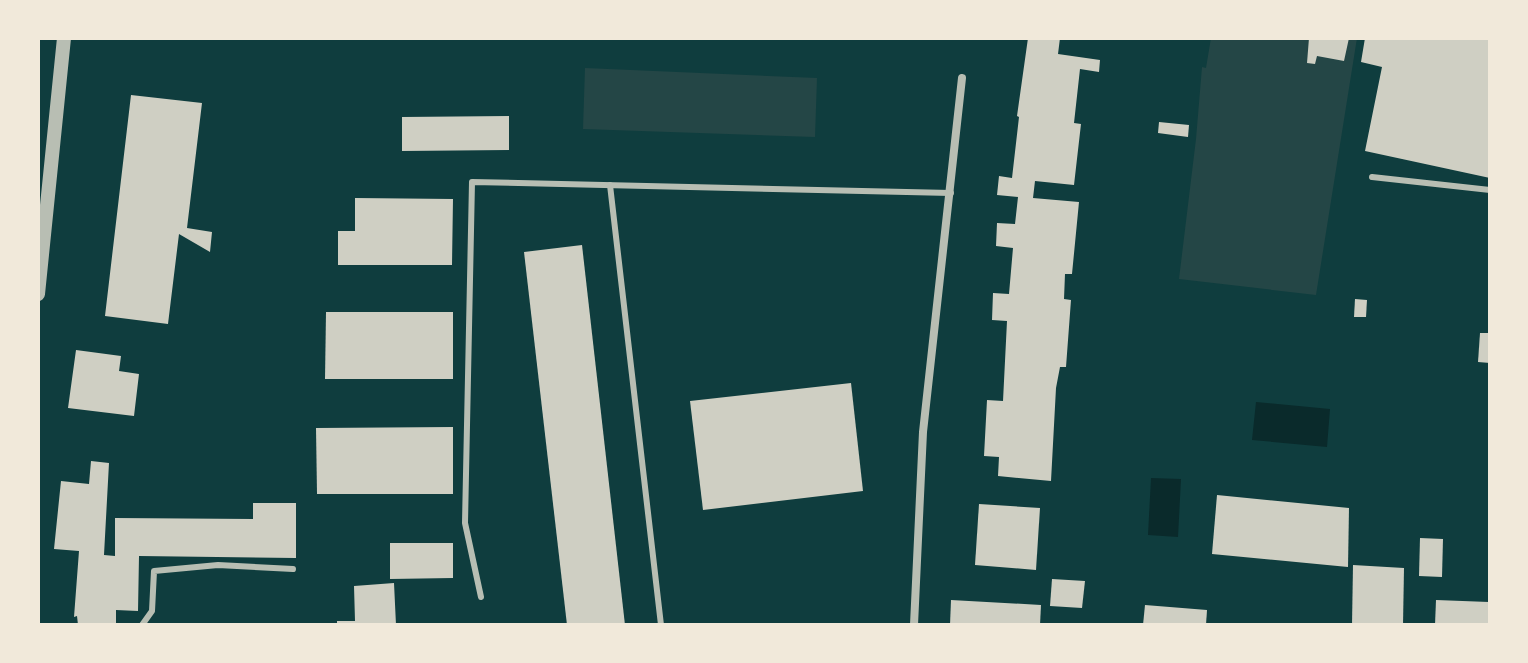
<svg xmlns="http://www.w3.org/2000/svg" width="1528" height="663" font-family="Arial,sans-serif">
  <rect width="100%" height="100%" fill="#0f3d3e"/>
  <g fill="#244646">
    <polygon points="1211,38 1357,38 1316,295 1179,279 1196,139 1202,67 1206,68"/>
    <polygon points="585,68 817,78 815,137 583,129"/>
  </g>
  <g fill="#0a2a2b">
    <polygon points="1256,402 1330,409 1327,447 1252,440"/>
    <polygon points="1151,478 1181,479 1178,537 1148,535"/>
  </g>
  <g fill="#cfcfc3">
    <polygon points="1028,38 1060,38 1058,54 1100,60 1099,72 1080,69 1074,123 1081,124 1074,185 1035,181 1033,198 1079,202 1072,274 1065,274 1064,299 1071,300 1066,367 1060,367 1056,388 1051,481 998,476 999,457 984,456 987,400 1003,401 1007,321 992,320 993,293 1009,294 1013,248 996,246 997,223 1015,224 1018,197 997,195 999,176 1012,178 1019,117 1017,116"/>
    <polygon points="1309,38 1349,38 1344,61 1317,56 1315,64 1307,63"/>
    <polygon points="1365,38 1490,38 1490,178 1365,151 1382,67 1361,62"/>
    <polygon points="131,95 202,103 187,228 212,232 210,252 179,234 168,324 105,316"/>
    <polygon points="509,116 509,150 402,151 402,117"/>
    <polygon points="1159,122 1189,125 1188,137 1158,133"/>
    <polygon points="355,198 453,199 452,265 338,265 338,231 355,231"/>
    <polygon points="582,245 625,625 567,625 524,252"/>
    <polygon points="1355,299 1367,300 1366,317 1354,317"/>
    <polygon points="326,312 453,312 453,379 325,379"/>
    <polygon points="1480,333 1490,333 1490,363 1478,362"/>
    <polygon points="76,350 121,356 119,371 139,374 134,416 68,408"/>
    <polygon points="851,383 863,491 703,510 690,401"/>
    <polygon points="453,427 453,494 317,494 316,428"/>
    <polygon points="91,461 109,463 104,555 115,556 115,518 253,519 253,503 296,503 296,558 139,556 138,611 116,610 116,625 78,625 77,616 74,617 79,551 54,549 61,481 89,484"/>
    <polygon points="1217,495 1349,508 1348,567 1212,554"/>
    <polygon points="979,504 1040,508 1036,570 975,565"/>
    <polygon points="1420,538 1443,539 1442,577 1419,576"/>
    <polygon points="390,543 453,543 453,578 390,579"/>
    <polygon points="1353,565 1404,568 1403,625 1352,625"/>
    <polygon points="1052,579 1085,581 1082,608 1050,606"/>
    <polygon points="394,583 396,625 337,625 337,621 355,621 354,586"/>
    <polygon points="951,600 1041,605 1040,625 950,625"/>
    <polygon points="1436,600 1489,602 1488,625 1435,625"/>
    <polygon points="1145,605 1207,610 1206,625 1143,625"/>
  </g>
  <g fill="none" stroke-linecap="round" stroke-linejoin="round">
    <g stroke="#b8beb3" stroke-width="6">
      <polyline points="1372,177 1490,190"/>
      <polyline points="610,185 661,625"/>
      <polyline points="481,597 465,523 472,182 951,193"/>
      <polyline points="142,625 152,611 154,571 218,565 293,569"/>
    </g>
    <polyline stroke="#b8beb3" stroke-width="8" points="914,625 923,432 962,78"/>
    <polyline stroke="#b8beb3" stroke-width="14" points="38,294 64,38"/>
  </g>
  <rect width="1528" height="663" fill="none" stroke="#f1e9da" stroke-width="80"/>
</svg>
